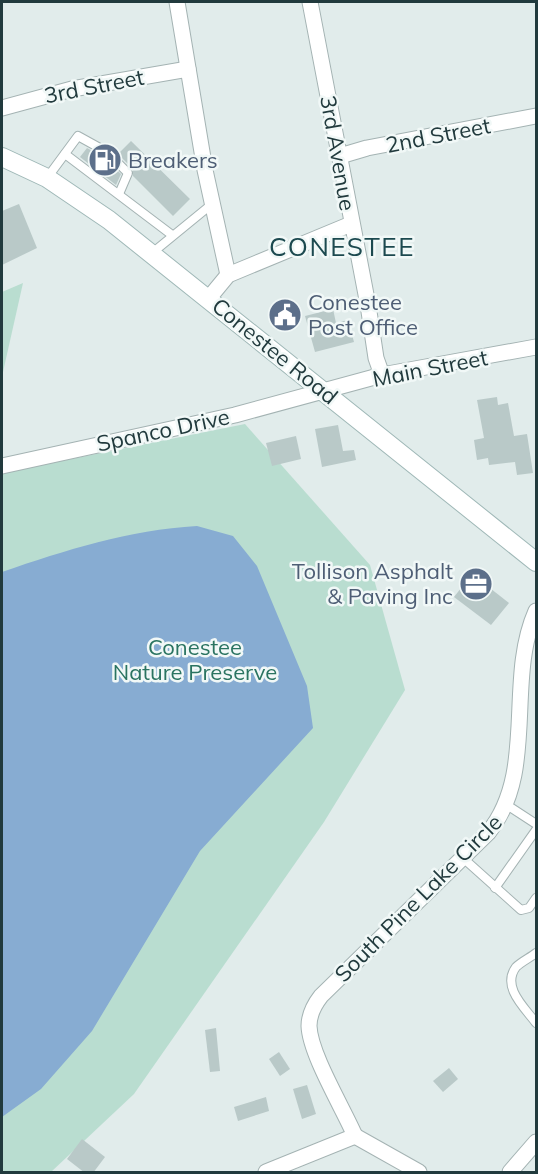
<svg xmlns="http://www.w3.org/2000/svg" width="538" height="1174" font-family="Mulish,sans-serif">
  <rect width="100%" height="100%" fill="#e1eceb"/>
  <g fill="#b9ddd0">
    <polygon points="23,283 3,372 2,374 2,292"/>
    <polygon points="245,424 370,565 405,690 324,822 134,1094 51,1172 2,1172 2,473"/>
  </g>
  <path fill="#87acd2" d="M 197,526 L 233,536 L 257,566 L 307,686 L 313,728 L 200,851 L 92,1031 L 41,1089 L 2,1117 L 2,572 C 66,550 129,530 197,526 Z"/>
  <g fill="#b9c9c8">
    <polygon points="131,141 190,199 173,216 133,176 133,169 118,154"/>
    <polygon points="87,148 103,157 121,174 116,185 80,157"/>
    <polygon points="19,204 37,248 2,265 2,211"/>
    <polygon points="288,302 299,311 288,325 277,316"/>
    <polygon points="333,309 336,323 348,320 354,342 315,352 305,316"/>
    <polygon points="497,397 498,405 508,403 514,436 527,434 533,473 517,475 515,462 489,465 488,458 477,460 474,440 484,438 477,400"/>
    <polygon points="338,425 343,451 354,450 356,460 322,467 315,429"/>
    <polygon points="296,436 301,459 272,466 266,443"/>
    <polygon points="472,574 509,603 491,625 454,597"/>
    <polygon points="216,1028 220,1071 210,1072 205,1030"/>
    <polygon points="279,1052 290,1069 280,1076 269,1059"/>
    <polygon points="449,1068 458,1079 443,1092 433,1081"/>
    <polygon points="307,1085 316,1114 302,1119 293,1089"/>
    <polygon points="266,1097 269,1111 238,1121 234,1107"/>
    <polygon points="82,1139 105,1157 93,1173 85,1173 67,1159"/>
  </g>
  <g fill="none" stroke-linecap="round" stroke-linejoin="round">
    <defs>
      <g id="lane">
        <polyline points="65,154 172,235"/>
        <polyline points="47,178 78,136 107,152 128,173 119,194"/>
        <polyline points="152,253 212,204"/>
        <polyline points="507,805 536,824"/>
        <polyline points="463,858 521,910 529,908 536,898"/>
        <polyline points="495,888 536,830"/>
        <path d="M 536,953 C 531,957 521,962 516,967 C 501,987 525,1008 536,1023"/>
      </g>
      <g id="street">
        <polyline points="177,2 205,170 228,275"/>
        <polyline points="310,2 368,305 376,358 382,375"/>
        <polyline points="2,108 72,89 188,69"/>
        <polyline points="340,156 367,148 536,116"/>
        <polyline points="209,298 228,275 351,224"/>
        <polyline points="2,466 235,415 382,375 536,347"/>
        <path d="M 355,1136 C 343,1108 310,1054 309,1026 C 309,1014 314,1005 321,996 L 488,833 C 538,772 505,681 536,611"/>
        <polyline points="266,1172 355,1136 419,1172"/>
        <polyline points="510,1172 536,1142"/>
      </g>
      <polyline id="secondary" points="2,157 47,178 109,220 536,562"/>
    </defs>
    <use href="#lane" stroke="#a4b3b3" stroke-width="10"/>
    <use href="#street" stroke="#a4b3b3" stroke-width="17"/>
    <use href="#secondary" stroke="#9fb8b7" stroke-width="20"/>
    <use href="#lane" stroke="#fff" stroke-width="8"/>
    <use href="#street" stroke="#fff" stroke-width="15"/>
    <use href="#secondary" stroke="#fff" stroke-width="18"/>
  </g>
  <defs>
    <symbol id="fuel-disc" viewBox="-11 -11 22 22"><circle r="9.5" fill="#5c6f8a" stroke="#f1f8f7"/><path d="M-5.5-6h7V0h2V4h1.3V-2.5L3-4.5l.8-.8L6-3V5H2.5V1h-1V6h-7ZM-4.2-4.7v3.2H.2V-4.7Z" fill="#fff"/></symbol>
    <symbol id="civic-disc" viewBox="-11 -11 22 22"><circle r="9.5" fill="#5c6f8a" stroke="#f1f8f7"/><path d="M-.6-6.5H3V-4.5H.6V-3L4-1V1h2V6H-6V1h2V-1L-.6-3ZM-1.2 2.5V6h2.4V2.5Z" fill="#fff"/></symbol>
    <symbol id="office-disc" viewBox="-11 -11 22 22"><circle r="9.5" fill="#5c6f8a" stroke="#f1f8f7"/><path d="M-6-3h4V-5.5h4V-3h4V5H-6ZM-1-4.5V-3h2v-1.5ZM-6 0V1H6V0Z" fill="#fff"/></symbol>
  </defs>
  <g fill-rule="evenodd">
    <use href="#fuel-disc" x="86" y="141" width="38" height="38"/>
    <use href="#civic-disc" x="266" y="296" width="38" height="38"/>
    <use href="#office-disc" x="457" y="565" width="38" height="38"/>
  </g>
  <g text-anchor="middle" stroke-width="5" stroke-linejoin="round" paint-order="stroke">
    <g font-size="22" fill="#213a3d" stroke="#f1f8f7">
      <text transform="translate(94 86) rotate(-11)" y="8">3rd Street</text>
      <text transform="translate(438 135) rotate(-11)" y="8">2nd Street</text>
      <text transform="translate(338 153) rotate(80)" y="8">3rd Avenue</text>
      <text transform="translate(275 351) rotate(39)" y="8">Conestee Road</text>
      <text transform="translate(430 368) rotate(-11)" y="8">Main Street</text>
      <text transform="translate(163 430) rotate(-12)" y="8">Spanco Drive</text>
      <text transform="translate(418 898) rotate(-45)" y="8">South Pine Lake Circle</text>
    </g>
    <g font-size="22" fill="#4e5e75" stroke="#f1f8f7" text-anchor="start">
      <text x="128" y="168">Breakers</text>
      <text x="308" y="310">Conestee<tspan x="308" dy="25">Post Office</tspan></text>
      <text x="453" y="579" text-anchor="end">Tollison Asphalt<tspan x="453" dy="25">&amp; Paving Inc</tspan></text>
    </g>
    <g font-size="22" fill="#2a7461" stroke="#f1f8f7">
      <text x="195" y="655">Conestee<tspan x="195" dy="25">Nature Preserve</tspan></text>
    </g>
    <g font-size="26" letter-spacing="1.5" fill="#1c494f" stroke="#f1f8f7">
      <text x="342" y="256">CONESTEE</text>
    </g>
  </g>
  <rect width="538" height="1174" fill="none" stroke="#213a3d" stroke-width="6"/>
</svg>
